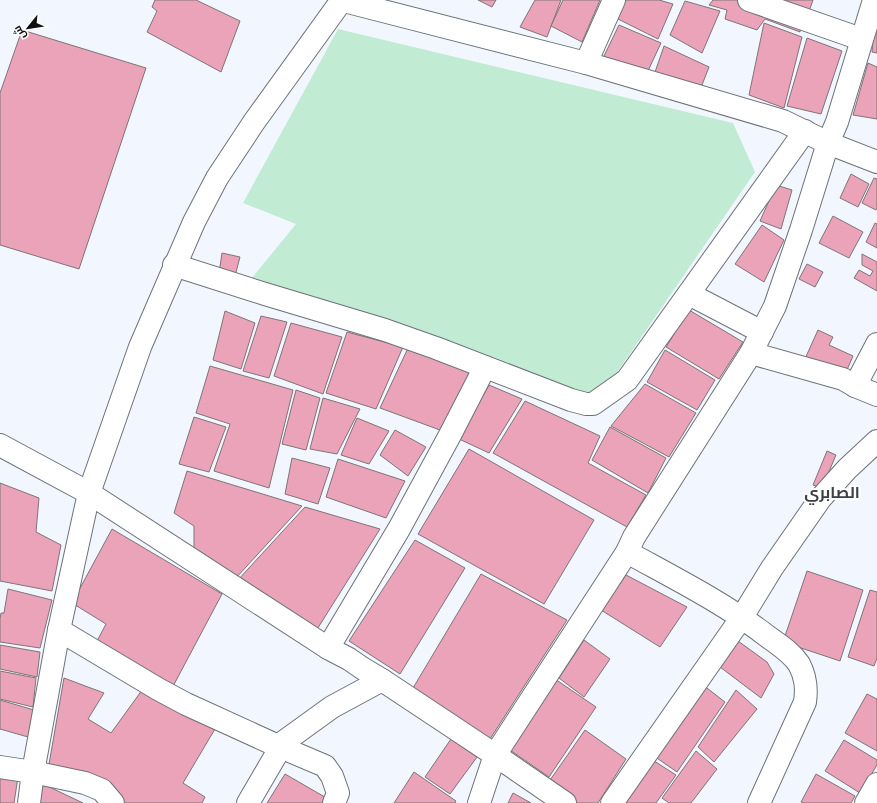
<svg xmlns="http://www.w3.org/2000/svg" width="877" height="803" font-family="Quicksand,Cairo,sans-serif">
  <rect width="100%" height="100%" fill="#f2f7ff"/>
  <polygon fill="#c1ecd3" points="338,29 733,123 755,172 596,403 251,279 296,224 243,203"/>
  <g fill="#eaa3b8" stroke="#7e7477">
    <polygon points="155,0 196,0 240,21 221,72 147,32 157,11 152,7"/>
    <polygon points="478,0 496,0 492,7"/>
    <polygon points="535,0 561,0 547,37 520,27"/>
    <polygon points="563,0 600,0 582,42 551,26"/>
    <polygon points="625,0 659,0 673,4 658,39 618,19"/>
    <polygon points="713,0 737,0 801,24 800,32 765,19 757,30 725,19 727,10 709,5"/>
    <polygon points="784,0 813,0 807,17 782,7"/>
    <polygon points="685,1 720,11 702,53 670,35"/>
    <polygon points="764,23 802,37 784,108 749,95"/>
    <polygon points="874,23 877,24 877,53 872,52"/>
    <polygon points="619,25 661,43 647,73 603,58"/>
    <polygon points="22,30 146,68 79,269 0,245 0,93"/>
    <polygon points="807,38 842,51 821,114 787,106"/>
    <polygon points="664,46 709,67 700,90 653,78"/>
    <polygon points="868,63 877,67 877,119 853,115"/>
    <polygon points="851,174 869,184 858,207 840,198"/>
    <polygon points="874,178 877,179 877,208 876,210 862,203"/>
    <polygon points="776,185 792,190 781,229 760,221"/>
    <polygon points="833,216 863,232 849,258 819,243"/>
    <polygon points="875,223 877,224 877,248 866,242"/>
    <polygon points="762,225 784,240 764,282 735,264"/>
    <polygon points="222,253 240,257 234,280 218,280"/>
    <polygon points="862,254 877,262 877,291 854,278 859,270 870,276 873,271 862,265"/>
    <polygon points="807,264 823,272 815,287 799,279"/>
    <polygon points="689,310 743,342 719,379 666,347"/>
    <polygon points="225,311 255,323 241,369 213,360"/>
    <polygon points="261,316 287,322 269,378 243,371"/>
    <polygon points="291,323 342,337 323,394 274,376"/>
    <polygon points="818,330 833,337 829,345 853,356 843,379 804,361"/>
    <polygon points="347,332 403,347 376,409 326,393"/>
    <polygon points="409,346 473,369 440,430 380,408"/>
    <polygon points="665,350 715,380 697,410 647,382"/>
    <polygon points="210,366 293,390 269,488 214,471 230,424 196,413"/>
    <polygon points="645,384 696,413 669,457 611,426"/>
    <polygon points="489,385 522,399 489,453 459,439"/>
    <polygon points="296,390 320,398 306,450 282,444"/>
    <polygon points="323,398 360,409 337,454 310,449"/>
    <polygon points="525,401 600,436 588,463 646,495 627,527 493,453"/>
    <polygon points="194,417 226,427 209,472 179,464"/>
    <polygon points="357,418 389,431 369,464 341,455"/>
    <polygon points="610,427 666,458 648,493 592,460"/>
    <polygon points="395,430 426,447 408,476 380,455"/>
    <polygon points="469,449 594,520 544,604 418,534"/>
    <polygon points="827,451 836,455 822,488 813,485"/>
    <polygon points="292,458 330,468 318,504 285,494"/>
    <polygon points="338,459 405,481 386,518 326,497"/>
    <polygon points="187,471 302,506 235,579 194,553 194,526 174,513"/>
    <polygon points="0,483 39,498 36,532 61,545 52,591 0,581"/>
    <polygon points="305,507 380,529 316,631 237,581"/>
    <polygon points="112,529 222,594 170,692 97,641 106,624 72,603"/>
    <polygon points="415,540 465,568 400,674 349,641"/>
    <polygon points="807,571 863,590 840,661 783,642"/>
    <polygon points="481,574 567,620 490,739 413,688"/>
    <polygon points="626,575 687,607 660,647 601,610"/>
    <polygon points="8,589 52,600 40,648 0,642 0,619 1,613 4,613"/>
    <polygon points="870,590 877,592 877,658 874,666 848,657"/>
    <polygon points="584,640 610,659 584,697 559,678"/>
    <polygon points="738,641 767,662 774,674 761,698 720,667"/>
    <polygon points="0,645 40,652 37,677 0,669"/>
    <polygon points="0,671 36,678 33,707 0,699"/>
    <polygon points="64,678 104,693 88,719 111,733 145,686 215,729 183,783 205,797 202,803 121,803 48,770"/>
    <polygon points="555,679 596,707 549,777 510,750"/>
    <polygon points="703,685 725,702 677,772 654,756"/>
    <polygon points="736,690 757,709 714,762 698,747"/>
    <polygon points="867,694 877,699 877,751 845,733"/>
    <polygon points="0,700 34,710 28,737 0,729"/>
    <polygon points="585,730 626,759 598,803 573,803 548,783"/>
    <polygon points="451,739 477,757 450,794 425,777"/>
    <polygon points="844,740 877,760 877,765 860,793 825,771"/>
    <polygon points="696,751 717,769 691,803 669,803 662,798"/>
    <polygon points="651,759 676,775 656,803 618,803"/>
    <polygon points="414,772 456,801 455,803 394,803"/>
    <polygon points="285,774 330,800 329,803 267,803"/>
    <polygon points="816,774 855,796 851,803 804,803 801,802"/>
    <polygon points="0,775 18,777 14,803 0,803"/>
    <polygon points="43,784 83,803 39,803"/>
    <polygon points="513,793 531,803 508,803"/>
  </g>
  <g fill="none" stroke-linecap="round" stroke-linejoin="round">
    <defs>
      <g id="street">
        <polyline points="340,0 586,63 783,121 828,143 877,162"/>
        <polyline points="749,0 861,39"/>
        <polyline points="586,63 614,0"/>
        <polyline points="174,265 265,294 385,330 436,348 571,400 586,404 593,404 627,380 805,131"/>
        <polyline points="689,294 762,332"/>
        <polyline points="751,353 843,379 855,386 877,395"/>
        <polyline points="855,386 877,344"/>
        <polyline points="0,445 89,493 328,648 349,659 362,668 382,680 495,755 479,803"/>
        <path d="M 627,552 C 674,578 724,603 767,636 C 779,645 791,652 799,664 C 806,677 807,688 805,702 L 759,803"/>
        <polyline points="59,630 158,689 186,704 278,746 325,766 332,776 338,793 334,803"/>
        <polyline points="328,648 399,529 450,435 485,367"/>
        <polyline points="0,767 33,772 85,783 102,790 113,803"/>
        <polyline points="29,803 33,772 59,630 89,493 140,347 194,222 217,178 254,122 342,0"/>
        <polyline points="248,803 276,755 278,746 332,707 382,680"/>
        <polyline points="612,803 742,617 772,568 820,499 847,469 877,441"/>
        <polyline points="866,803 877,784"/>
      </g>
      <polyline id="secondary" points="565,803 495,755 627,552 634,537 751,353 775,306 801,230 828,143 837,122 874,0"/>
    </defs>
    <use href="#street" stroke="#6d7178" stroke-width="24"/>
    <use href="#secondary" stroke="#6d7178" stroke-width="24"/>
    <use href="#street" stroke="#fff" stroke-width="22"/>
    <use href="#secondary" stroke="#fff" stroke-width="22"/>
  </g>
  <g text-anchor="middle" stroke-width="4" stroke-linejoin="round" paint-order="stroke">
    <g font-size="16" font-weight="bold" fill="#3d4047" stroke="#fff">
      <text x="832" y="498">الصابري</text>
    </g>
  </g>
  <g transform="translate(28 28) rotate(240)" stroke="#ffffff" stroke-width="3" paint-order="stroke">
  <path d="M0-3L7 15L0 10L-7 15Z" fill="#0e1012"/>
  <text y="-6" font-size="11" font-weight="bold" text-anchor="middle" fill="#0e1012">ش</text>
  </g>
</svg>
